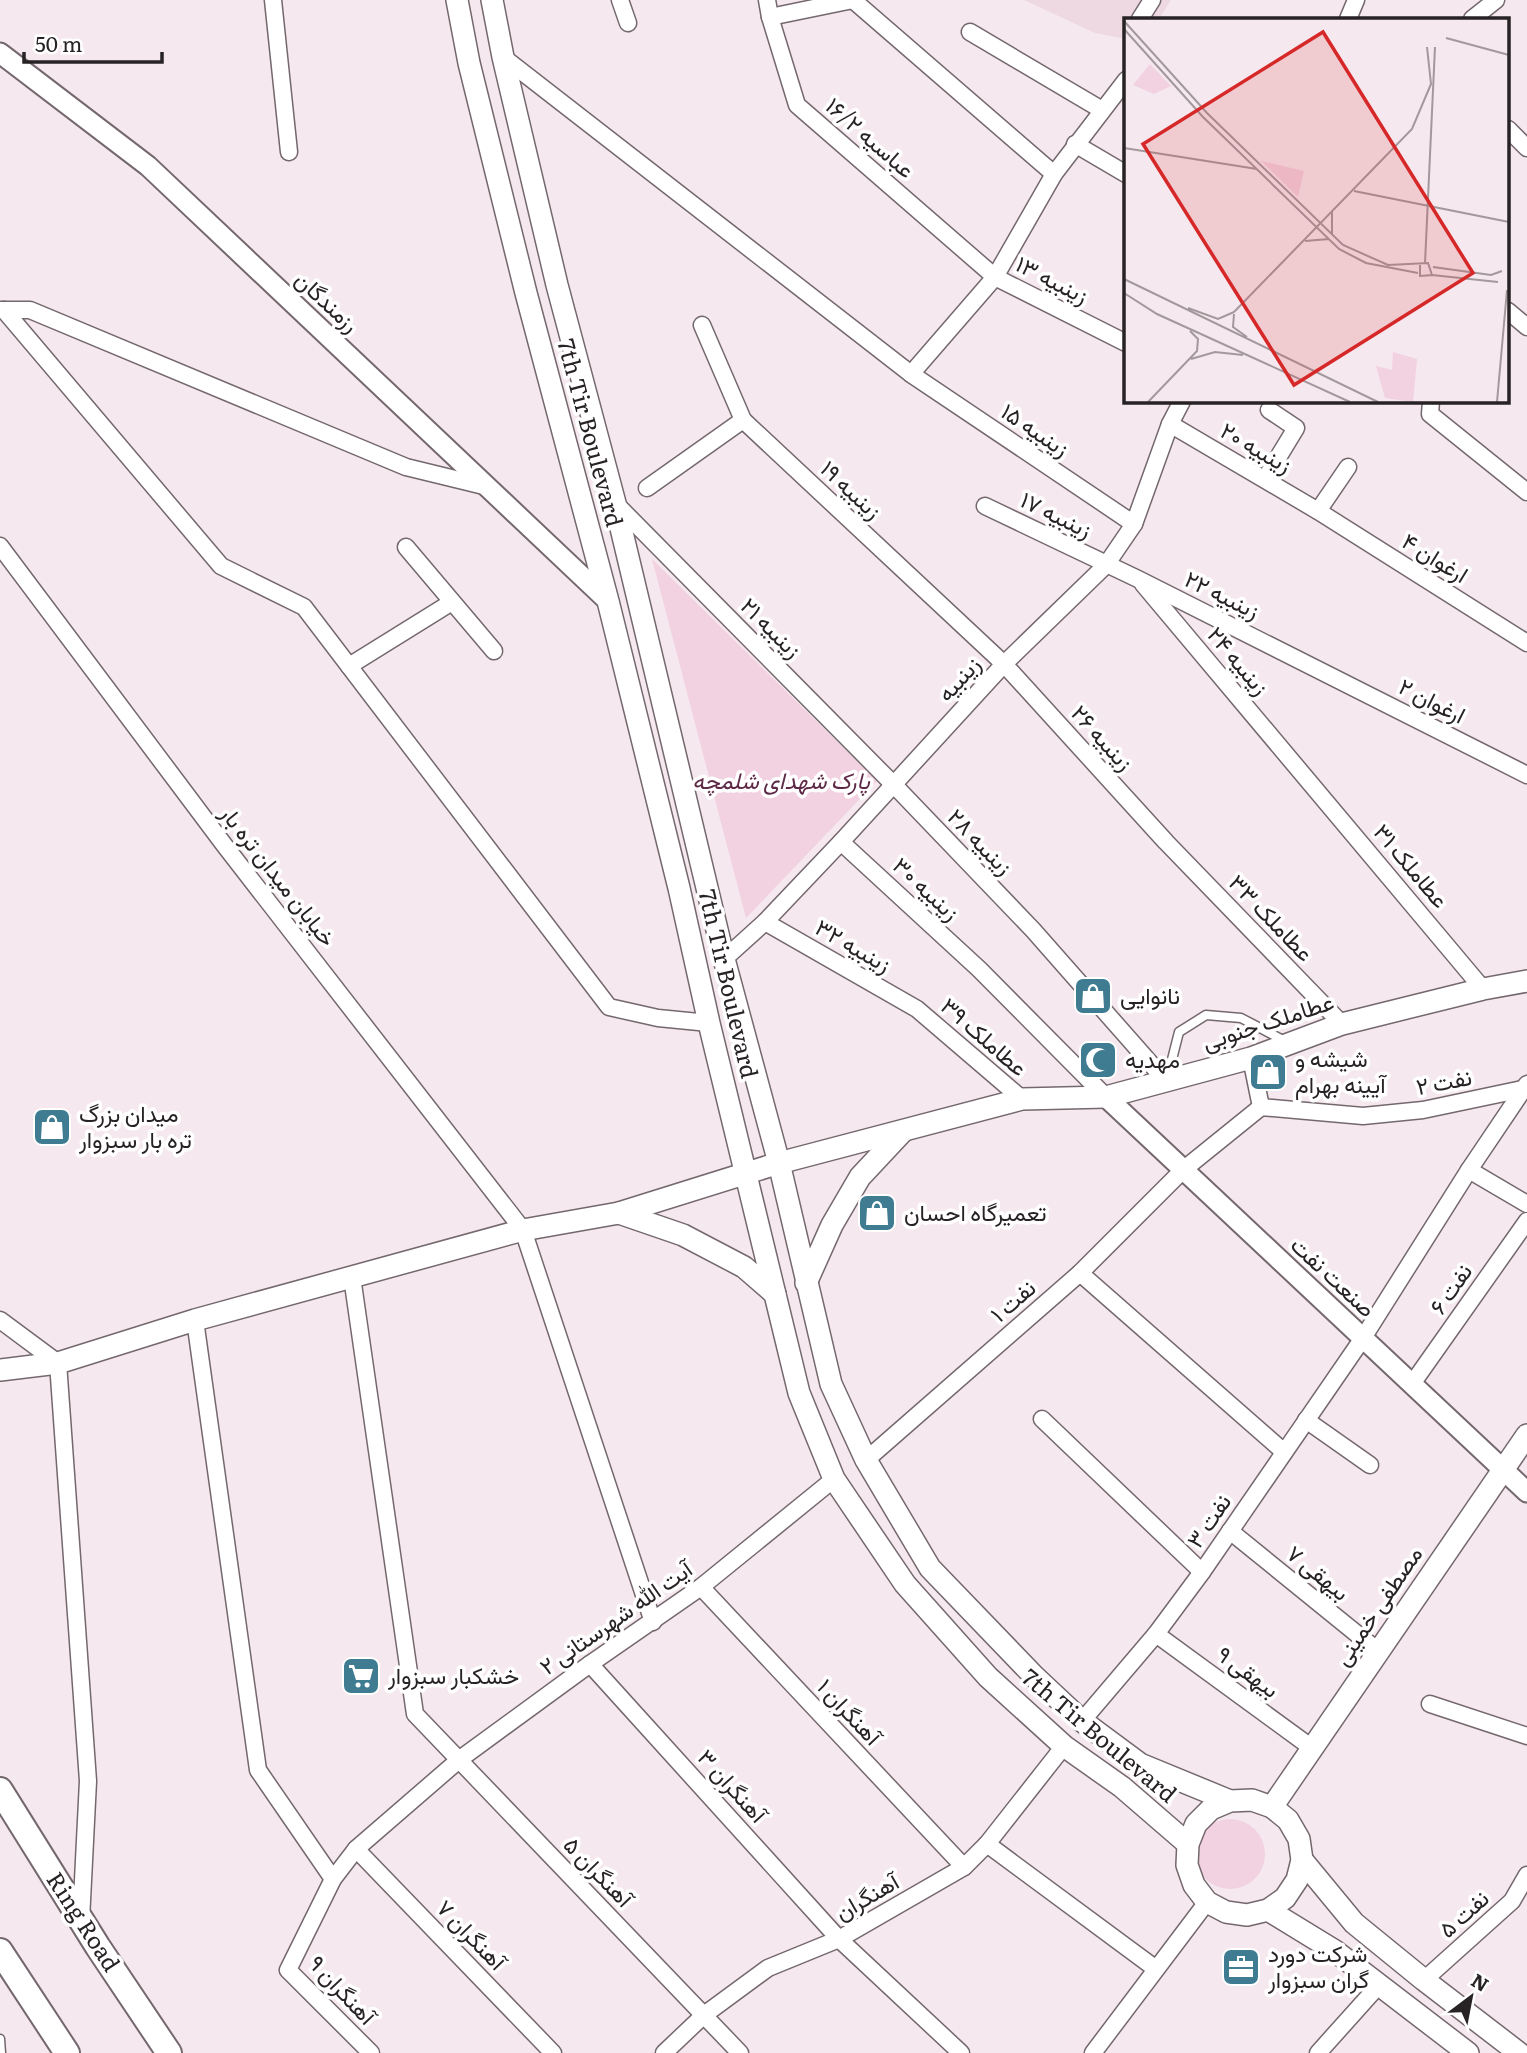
<svg xmlns="http://www.w3.org/2000/svg" width="1527" height="2053" font-family="Literata,Vazirmatn,serif">
  <rect width="100%" height="100%" fill="#f5e8ee"/>
  <polygon fill="#eed9e2" points="1024,0 1171,0 1159,19 1126,19 1126,39 1095,33"/>
  <g fill="#f2d1e0">
    <polygon points="652,559 877,781 746,918"/>
    <circle cx="1230" cy="1854" r="35"/>
  </g>
  <g fill="none" stroke-linecap="round" stroke-linejoin="round">
    <defs>
      <g id="service">
        <polyline points="1167,1079 1179,1032 1206,1015 1241,1018 1285,1041"/>
        <polyline points="0,2039 1,2053"/>
      </g>
      <g id="minor">
        <polyline points="273,0 289,152"/>
        <polyline points="620,0 628,23"/>
        <polyline points="767,0 770,17 797,105 995,277 1126,343"/>
        <polyline points="853,0 1054,174"/>
        <polyline points="770,17 853,0"/>
        <polyline points="1140,19 1152,0"/>
        <polyline points="1348,19 1356,0"/>
        <polyline points="1472,19 1496,0"/>
        <polyline points="970,32 1102,110"/>
        <polyline points="503,57 911,374 1134,524"/>
        <polyline points="1508,129 1527,148"/>
        <polyline points="1075,144 1126,174"/>
        <polyline points="0,310 30,310 406,467 488,487"/>
        <polyline points="4,310 221,566 304,607 609,1007 658,1018 709,1023"/>
        <polyline points="1508,311 1527,327"/>
        <polyline points="702,325 743,420 1004,664 1166,842 1342,1024"/>
        <polyline points="911,374 995,277 1054,174 1126,80"/>
        <polyline points="1431,401 1430,414 1527,492"/>
        <polyline points="1170,424 1318,511 1527,643"/>
        <polyline points="1265,479 1296,428 1269,410"/>
        <polyline points="647,488 743,420"/>
        <polyline points="615,503 894,785 1033,930 1166,1081"/>
        <polyline points="985,506 1138,579 1527,775"/>
        <polyline points="1318,511 1348,467"/>
        <polyline points="0,546 225,846 523,1230 653,1622"/>
        <polyline points="406,547 494,651"/>
        <polyline points="1143,584 1483,989"/>
        <polyline points="349,666 452,602"/>
        <polyline points="841,842 979,969 1106,1097"/>
        <polyline points="765,922 917,1009 1022,1099"/>
        <polyline points="724,959 765,922 841,842 1004,664 1106,565 1134,524 1170,424 1182,401"/>
        <polyline points="1251,1058 1261,1107"/>
        <polyline points="1469,1170 1527,1204"/>
        <polyline points="1080,1273 1284,1452"/>
        <polyline points="352,1277 415,1714 740,2053"/>
        <polyline points="0,1320 58,1363 88,1781 81,1920"/>
        <polyline points="195,1320 258,1770 333,1879"/>
        <polyline points="1412,1384 1527,1221"/>
        <polyline points="1042,1419 1202,1572"/>
        <polyline points="1306,1420 1370,1465"/>
        <polyline points="866,1460 1080,1273 1183,1170 1261,1107 1363,1116 1423,1110 1527,1088"/>
        <polyline points="1230,1531 1378,1651"/>
        <polyline points="701,1587 964,1867"/>
        <polyline points="1156,1634 1312,1748"/>
        <polyline points="590,1664 839,1939 961,2053"/>
        <polyline points="1430,1704 1527,1736"/>
        <polyline points="1082,1721 1156,1634 1202,1572 1363,1338 1469,1170 1527,1084"/>
        <polyline points="987,1844 1156,1969"/>
        <polyline points="356,1849 553,2053"/>
        <polyline points="1424,1980 1512,1901 1527,1875"/>
        <polyline points="371,2053 288,1970 333,1879 356,1849 460,1759 590,1664 701,1587 834,1479"/>
        <polyline points="664,2053 704,2015 768,1968 839,1939 964,1867 987,1844 1064,1746"/>
        <polyline points="1093,2053 1207,1902"/>
        <polyline points="1318,2053 1379,1985"/>
      </g>
      <g id="tertiary">
        <polyline points="0,53 148,166 608,601"/>
        <polyline points="1106,1097 1527,1492"/>
      </g>
      <g id="secondary">
        <polyline points="457,0 469,63 526,293 608,601 679,888 709,1023 799,1393 834,1479 905,1584 988,1677 1064,1746 1122,1787 1188,1844"/>
        <polyline points="492,0 503,57 557,285 615,503 724,959 779,1163 831,1384 866,1460 930,1568 1035,1677 1082,1721 1140,1764 1230,1801 1252,1800 1272,1807 1288,1820 1299,1839 1302,1860 1297,1880 1285,1898 1268,1910 1247,1915 1226,1912 1207,1902 1194,1885 1187,1865 1188,1844 1196,1824 1211,1809 1230,1801"/>
        <polyline points="619,1213 683,1235 744,1267 775,1294"/>
        <polyline points="806,1283 832,1225 860,1177 903,1131"/>
        <polyline points="0,1370 58,1363 195,1320 523,1230 619,1213 779,1163 1022,1099 1106,1097 1251,1058 1342,1024 1483,989 1527,981"/>
        <polyline points="1272,1807 1527,1435"/>
        <polyline points="1302,1860 1354,1923 1424,1980 1519,2053"/>
        <polyline points="1268,1910 1335,1951 1468,2053"/>
      </g>
      <g id="trunk">
        <polyline points="0,1790 98,1947 169,2053"/>
        <polyline points="0,1951 67,2053"/>
      </g>
    </defs>
    <use href="#service" stroke="#74686e" stroke-width="11"/>
    <use href="#minor" stroke="#74686e" stroke-width="19"/>
    <use href="#tertiary" stroke="#74686e" stroke-width="23"/>
    <use href="#secondary" stroke="#74686e" stroke-width="24"/>
    <use href="#trunk" stroke="#74686e" stroke-width="28"/>
    <use href="#service" stroke="#fff" stroke-width="8"/>
    <use href="#minor" stroke="#fff" stroke-width="16"/>
    <use href="#tertiary" stroke="#fff" stroke-width="19"/>
    <use href="#secondary" stroke="#fff" stroke-width="21"/>
    <use href="#trunk" stroke="#fff" stroke-width="24"/>
  </g>
  <defs>
    <symbol id="shop-square" viewBox="-11 -11 22 22"><rect x="-9" y="-9" width="18" height="18" rx="4" fill="#3f7c92" stroke="#fff"/><path d="M-5-2.5h2.3a2.7 3.5 0 0 1 5.4 0H5L5.5 6h-11ZM-1.5-2.5h3a1.5 2.3 0 0 0-3 0Z" fill="#fff"/></symbol>
    <symbol id="mosque-square" viewBox="-11 -11 22 22"><rect x="-9" y="-9" width="18" height="18" rx="4" fill="#3f7c92" stroke="#fff"/><path d="M3.5-4.9A6 6 0 1 0 3.5 4.9A5 5 0 1 1 3.5-4.9Z" fill="#fff"/></symbol>
    <symbol id="supermarket-square" viewBox="-11 -11 22 22"><rect x="-9" y="-9" width="18" height="18" rx="4" fill="#3f7c92" stroke="#fff"/><path d="M-6-5.5h2.5l.6 2H6L4.5 2H-2.5L-4.4-4H-6ZM-1.5 3.2a1.3 1.3 0 1 0 .1 0ZM3 3.2a1.3 1.3 0 1 0 .1 0Z" fill="#fff"/></symbol>
    <symbol id="office-square" viewBox="-11 -11 22 22"><rect x="-9" y="-9" width="18" height="18" rx="4" fill="#3f7c92" stroke="#fff"/><path d="M-6-3h4V-5.5h4V-3h4V5H-6ZM-1-4.5V-3h2v-1.5ZM-6 0V1H6V0Z" fill="#fff"/></symbol>
  </defs>
  <g fill-rule="evenodd">
    <use href="#shop-square" x="1071" y="974" width="44" height="44"/>
    <use href="#mosque-square" x="1076" y="1038" width="44" height="44"/>
    <use href="#shop-square" x="1246" y="1050" width="44" height="44"/>
    <use href="#shop-square" x="30" y="1105" width="44" height="44"/>
    <use href="#shop-square" x="855" y="1191" width="44" height="44"/>
    <use href="#supermarket-square" x="339" y="1654" width="44" height="44"/>
    <use href="#office-square" x="1219" y="1945" width="44" height="44"/>
  </g>
  <g text-anchor="middle" stroke-width="7" stroke-linejoin="round" paint-order="stroke">
    <g font-size="23" fill="#272224" stroke="#fff">
      <text transform="translate(870 138) rotate(41)" y="8">عباسیه ۱۶/۲</text>
      <text transform="translate(1052 280) rotate(27)" y="8">زینبیه ۱۳</text>
      <text transform="translate(327 302) rotate(43)" y="8">رزمندگان</text>
      <text transform="translate(1035 430) rotate(34)" y="8">زینبیه ۱۵</text>
      <text transform="translate(590 433) rotate(75)" y="8">7th Tir Boulevard</text>
      <text transform="translate(1256 448) rotate(30)" y="8">زینبیه ۲۰</text>
      <text transform="translate(851 490) rotate(43)" y="8">زینبیه ۱۹</text>
      <text transform="translate(1056 515) rotate(26)" y="8">زینبیه ۱۷</text>
      <text transform="translate(1435 558) rotate(32)" y="8">ارغوان ۴</text>
      <text transform="translate(1222 595) rotate(26)" y="8">زینبیه ۲۲</text>
      <text transform="translate(771 628) rotate(45)" y="8">زینبیه ۲۱</text>
      <text transform="translate(1238 661) rotate(50)" y="8">زینبیه ۲۴</text>
      <text transform="translate(959 679) rotate(-48)" y="8">زینبیه</text>
      <text transform="translate(1432 701) rotate(27)" y="8">ارغوان ۲</text>
      <text transform="translate(1102 738) rotate(48)" y="8">زینبیه ۲۶</text>
      <text transform="translate(980 842) rotate(46)" y="8">زینبیه ۲۸</text>
      <text transform="translate(1411 866) rotate(50)" y="8">عطاملک ۳۱</text>
      <text transform="translate(278 876) rotate(52)" y="8">خیابان میدان تره بار</text>
      <text transform="translate(926 889) rotate(43)" y="8">زینبیه ۳۰</text>
      <text transform="translate(1271 918) rotate(46)" y="8">عطاملک ۳۳</text>
      <text transform="translate(853 946) rotate(30)" y="8">زینبیه ۳۲</text>
      <text transform="translate(728 984) rotate(77)" y="8">7th Tir Boulevard</text>
      <text transform="translate(1268 1022) rotate(-18)" y="8">عطاملک جنوبی</text>
      <text transform="translate(984 1037) rotate(41)" y="8">عطاملک ۳۹</text>
      <text transform="translate(1444 1082) rotate(-11)" y="8">نفت ۲</text>
      <text transform="translate(1333 1277) rotate(43)" y="8">صنعت نفت</text>
      <text transform="translate(1451 1289) rotate(-55)" y="8">نفت ۶</text>
      <text transform="translate(1013 1301) rotate(-41)" y="8">نفت ۱</text>
      <text transform="translate(1209 1521) rotate(-56)" y="8">نفت ۳</text>
      <text transform="translate(1318 1573) rotate(39)" y="8">بیهقی ۷</text>
      <text transform="translate(1378 1606) rotate(-56)" y="8">مصطفی خمینی</text>
      <text transform="translate(616 1618) rotate(-35)" y="8">آیت الله شهرستانی ۲</text>
      <text transform="translate(1248 1672) rotate(36)" y="8">بیهقی ۹</text>
      <text transform="translate(849 1712) rotate(47)" y="8">آهنگران ۱</text>
      <text transform="translate(1099 1736) rotate(40)" y="8">7th Tir Boulevard</text>
      <text transform="translate(732 1786) rotate(48)" y="8">آهنگران ۳</text>
      <text transform="translate(598 1872) rotate(46)" y="8">آهنگران ۵</text>
      <text transform="translate(867 1897) rotate(-30)" y="8">آهنگران</text>
      <text transform="translate(1464 1914) rotate(-42)" y="8">نفت ۵</text>
      <text transform="translate(83 1922) rotate(57)" y="8">Ring Road</text>
      <text transform="translate(471 1935) rotate(46)" y="8">آهنگران ۷</text>
      <text transform="translate(342 1990) rotate(47)" y="8">آهنگران ۹</text>
    </g>
    <g font-size="23" font-style="italic" fill="#5e2946" stroke="#fff">
      <text x="781" y="789">پارک شهدای شلمچه</text>
    </g>
    <g font-size="23" fill="#272224" stroke="#fff" text-anchor="start">
      <text x="1120" y="1004">نانوایی</text>
      <text x="1295" y="1067">شیشه و<tspan x="1295" dy="26">آیینه بهرام</tspan></text>
      <text x="1125" y="1068">مهدیه</text>
      <text x="79" y="1122">میدان بزرگ<tspan x="79" dy="26">تره بار سبزوار</tspan></text>
      <text x="904" y="1221">تعمیرگاه احسان</text>
      <text x="388" y="1684">خشکبار سبزوار</text>
      <text x="1268" y="1962">شرکت دورد<tspan x="1268" dy="26">گران سبزوار</tspan></text>
    </g>
  </g>
  <g transform="translate(1124 18)">
    <rect width="385" height="385" fill="#f5e8ee"/>
    <path d="M 26,46 L 47,68 L 30,76 L 9,67 ZM 137,143 L 180,153 L 174,179 ZM 269,334 L 293,341 L 289,384 L 261,380 L 252,348 L 268,352 Z" fill="#f2d1e0"/>
    <path fill="none" stroke="#a3999d" stroke-width="2" d="M 0,3 L 83,95 L 219,227 L 264,247 L 304,245 L 308,257 L 296,258 L 296,247M 0,11 L 79,99 L 215,231 L 242,245 L 294,255M 322,20 L 385,37M 0,130 L 133,151M 230,173 L 385,204M 208,217 L 208,193M 181,223 L 205,221M 301,245 L 311,29M 309,249 L 367,257 L 378,253M 308,257 L 374,264M 0,261 L 254,384M 0,275 L 33,296 L 226,384M 64,290 L 94,301 L 110,294M 110,294 L 288,111 L 307,66 L 303,29M 110,296 L 109,309 L 123,319M 67,341 L 91,334 L 119,337M 24,384 L 73,333 L 74,321 L 66,313M 373,384 L 383,272"/>
    <path fill="#d62828" fill-opacity="0.15" stroke="#d62828" stroke-width="3.5" d="M 199,14 L 349,255 L 170,367 L 19,126 Z"/>
    <rect width="385" height="385" fill="none" stroke="#272224" stroke-width="3.5"/>
  </g>
  <g transform="translate(1471 1997) rotate(32)" stroke="#ffffff" stroke-width="5" paint-order="stroke">
  <path d="M0-5L12 26L0 18L-12 26Z" fill="#272224"/>
  <text y="-10" font-size="19" font-weight="bold" text-anchor="middle" fill="#272224">N</text>
  </g>
  <path d="M24 52v10h138v-10" fill="none" stroke="#272224" stroke-width="3.5"/>
  <text x="35" y="52" font-size="21" fill="#272224" stroke="#ffffff" stroke-width="5" paint-order="stroke">50 m</text>
</svg>
